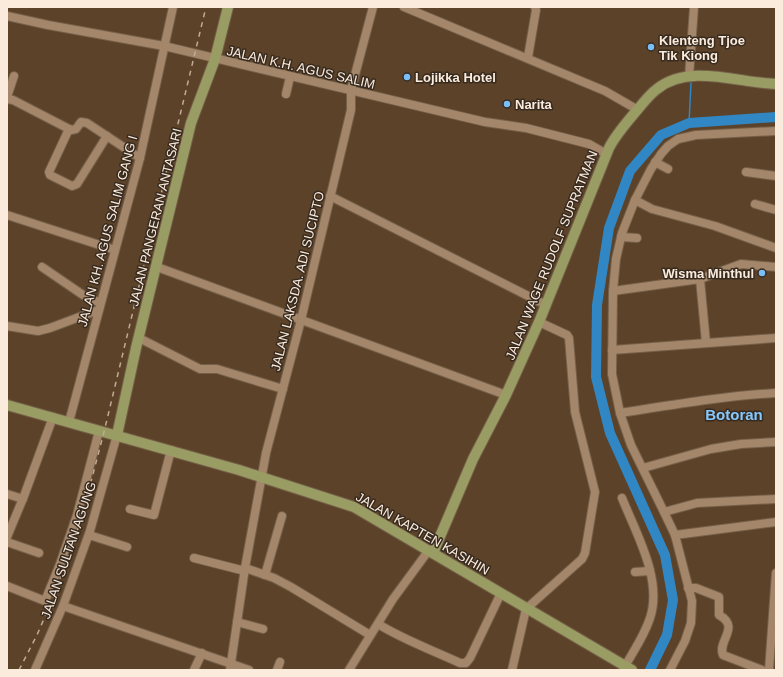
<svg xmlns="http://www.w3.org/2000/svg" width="783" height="677" font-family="Helvetica,sans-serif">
  <rect width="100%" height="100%" fill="#5c4228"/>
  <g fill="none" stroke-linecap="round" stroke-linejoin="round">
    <polyline stroke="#3186c4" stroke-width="1.5" points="689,123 691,83"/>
    <polyline stroke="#3186c4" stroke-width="10" points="650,670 667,635 673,600 665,555 610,433 596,377 597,305 609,228 630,171 661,135 689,123 776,117"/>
    <defs>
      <g id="minor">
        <polyline points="404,7 605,91 638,110"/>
        <polyline points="7,16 48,25 164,46 485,122 526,128 589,144 603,152 606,156"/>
        <polyline points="528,57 536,10 535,7"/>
        <polyline points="689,77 694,7"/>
        <polyline points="286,94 290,77"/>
        <polyline points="7,97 14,76"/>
        <polyline points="7,99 13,100 71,130 76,129 81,122 87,123 140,158"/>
        <polyline points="69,129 49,172 50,175 72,186 77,184 107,136"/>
        <polyline points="655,162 668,169"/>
        <polyline points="746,172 776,176"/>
        <polyline points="330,196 546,305"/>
        <polyline points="635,200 652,209 715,226 776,248"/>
        <polyline points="755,204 776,210"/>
        <polyline points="7,215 115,250"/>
        <polyline points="621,237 637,238"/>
        <polyline points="42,267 83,295 100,303"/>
        <polyline points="157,267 506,395"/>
        <polyline points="700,279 706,343"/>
        <polyline points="613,291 700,279 741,264 776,267"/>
        <polyline points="7,326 38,331 50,328 98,310"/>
        <polyline points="139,338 200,369 217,369 283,389"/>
        <polyline points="612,350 776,338"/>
        <path d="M 620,413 C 672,405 723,396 776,393"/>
        <polyline points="69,422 140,158 173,7"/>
        <polyline points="643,468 711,449 741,444 776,442"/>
        <polyline points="7,494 23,499"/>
        <path d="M 622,498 C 636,533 663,580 650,618 C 644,637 632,653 623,670"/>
        <polyline points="130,509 154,515 171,450"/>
        <polyline points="664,512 697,503 776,499"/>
        <polyline points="89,535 127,547"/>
        <polyline points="675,535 776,522"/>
        <polyline points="7,537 24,496 53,417"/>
        <polyline points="7,542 39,553"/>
        <polyline points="194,558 245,571"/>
        <polyline points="245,568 274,578 291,587 370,635"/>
        <polyline points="635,572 650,571"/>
        <polyline points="265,575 282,516"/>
        <polyline points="7,586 45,601 60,564 77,515 99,431"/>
        <path d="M 688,588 L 696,588 L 719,597 L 719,615 C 741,627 717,641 723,655 L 762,670"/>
        <polyline points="63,606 249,670"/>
        <polyline points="237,622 263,629"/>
        <path d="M 378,624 C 404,640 432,650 460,663 L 466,663 L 470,658 L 501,593"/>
        <polyline points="35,670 63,606 90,531 117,435"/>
        <polyline points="194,670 202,653"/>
        <polyline points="230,670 245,568 266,453 301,320 351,110 351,90 373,7"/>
        <polyline points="277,670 280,662"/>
        <polyline points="349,670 393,599 429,550"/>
        <polyline points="512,670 526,609 582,559 585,553 595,492 575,412 569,338 567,335 539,322"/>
        <polyline points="670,670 685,641 691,623 692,601 675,535 664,512 631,445 620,413 612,374 613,291 616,259 622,233 635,200 651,169 661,154 668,146 678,139 696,135 776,131"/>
        <polyline points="769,670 776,573"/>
      </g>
      <g id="major">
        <polyline points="7,405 239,470 354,507 632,670"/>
        <polyline points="117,435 136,348 191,123 215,59 228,7"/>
        <path d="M 433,553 L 473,459 L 506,395 L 539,322 L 609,148 C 616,134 628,121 638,109 C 644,102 650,94 657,89 C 689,63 739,83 776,84"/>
      </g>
    </defs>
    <use href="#minor" stroke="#745f48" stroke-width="10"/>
    <use href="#major" stroke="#745f48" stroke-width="12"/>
    <use href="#minor" stroke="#a4866b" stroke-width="8"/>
    <use href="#major" stroke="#999c63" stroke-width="10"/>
    <polyline stroke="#bfab98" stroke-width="1.5" stroke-dasharray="5 5" stroke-linecap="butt" points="19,670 37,635 53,598 81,520 104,432 206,7"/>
  </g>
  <g fill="#79bff8" stroke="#372b20" stroke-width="1.5">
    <circle cx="651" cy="47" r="4"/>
    <circle cx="407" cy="77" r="4"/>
    <circle cx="507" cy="104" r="4"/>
    <circle cx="762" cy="273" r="4"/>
  </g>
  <g text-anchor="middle" stroke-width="3" stroke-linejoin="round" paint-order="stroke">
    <g font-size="13" font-weight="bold" fill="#fbebdc" stroke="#372b20" text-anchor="start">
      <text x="659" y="45">Klenteng Tjoe<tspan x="659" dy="15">Tik Kiong</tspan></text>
      <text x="415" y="82">Lojikka Hotel</text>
      <text x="515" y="109">Narita</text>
      <text x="754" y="278" text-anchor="end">Wisma Minthul</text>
    </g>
    <g font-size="13" fill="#fbebdc" stroke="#372b20">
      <text transform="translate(301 67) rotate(13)" y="5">JALAN K.H. AGUS SALIM</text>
      <text transform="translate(155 217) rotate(-76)" y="5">JALAN PANGERAN ANTASARI</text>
      <text transform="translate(107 231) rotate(-75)" y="5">JALAN KH. AGUS SALIM GANG I</text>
      <text transform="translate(551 255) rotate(-68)" y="5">JALAN WAGE RUDOLF SUPRATMAN</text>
      <text transform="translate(297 281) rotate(-76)" y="5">JALAN LAKSDA. ADI SUCIPTO</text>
      <text transform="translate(423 533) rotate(30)" y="5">JALAN KAPTEN KASIHIN</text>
      <text transform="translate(68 550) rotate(-71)" y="5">JALAN SULTAN AGUNG</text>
    </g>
    <g font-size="15" font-weight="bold" fill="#87c8fd" stroke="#372b20">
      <text x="734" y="420">Botoran</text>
    </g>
  </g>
  <rect width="783" height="677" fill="none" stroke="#fbebdc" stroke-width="16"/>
</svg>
